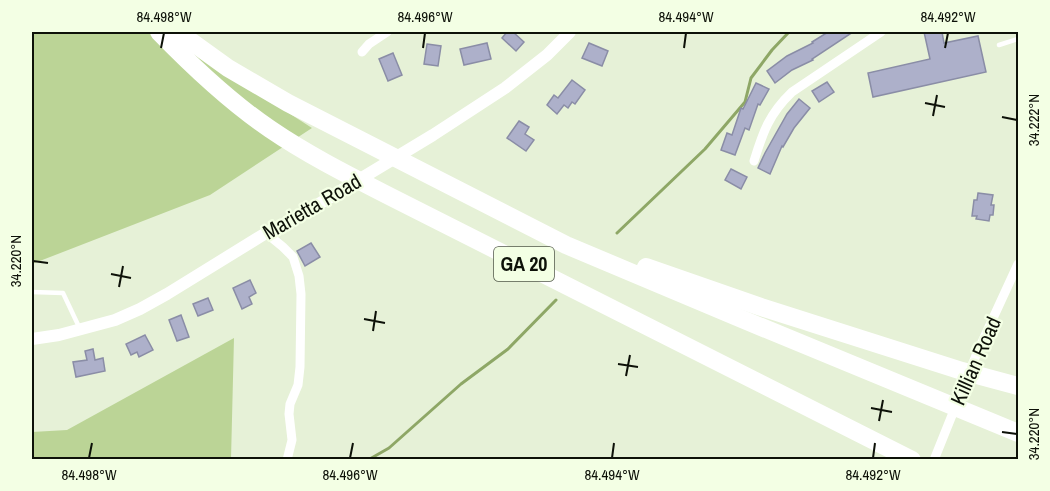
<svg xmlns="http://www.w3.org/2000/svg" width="1050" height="491" font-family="'Archivo Narrow',sans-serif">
  <rect width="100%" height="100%" fill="#e6f1d7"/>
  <g fill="#bbd496">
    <polygon points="32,32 169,32 239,81 312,128 210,195 32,264"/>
    <polygon points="234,338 231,459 32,459 32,432 67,430"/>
  </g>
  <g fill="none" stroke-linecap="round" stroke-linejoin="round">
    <g stroke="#8ea766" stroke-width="3">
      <polyline points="617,233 705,149 745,102 751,78 772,50 789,32"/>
      <polyline points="368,460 389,448 461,384 508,349 556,300"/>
    </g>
  </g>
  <g fill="#adb0ca" stroke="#8a8da6" stroke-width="1.5">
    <polygon points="507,32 513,32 524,42 516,51 502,38"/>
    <polygon points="828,32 853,32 812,59 813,60 792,70 775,83 767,71 787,56 813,43 812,42"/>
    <polygon points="924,32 942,32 944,43 978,36 986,72 873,97 868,73 930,59"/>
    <polygon points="487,43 491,59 464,65 460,49"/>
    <polygon points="589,43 608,51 602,66 582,58"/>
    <polygon points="427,44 441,46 438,66 424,64"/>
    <polygon points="393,53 402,75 388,81 379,59"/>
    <polygon points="572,80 585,90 575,104 572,102 568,108 564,105 557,114 547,105 554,95 558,98"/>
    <polygon points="827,82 834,92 819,102 812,91"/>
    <polygon points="756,83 769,89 760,105 758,104 749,130 745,128 735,155 721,150 727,133 732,135 741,108 743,109"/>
    <polygon points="799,99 810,108 794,128 783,147 782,146 770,174 758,168 765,153 787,114"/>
    <polygon points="519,121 529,127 525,134 534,140 526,151 507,138"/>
    <polygon points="731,169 747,177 741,189 725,180"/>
    <polygon points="978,193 993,195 991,205 994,205 993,215 990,215 989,221 976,219 977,216 972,216 974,200 977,200"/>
    <polygon points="311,243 320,257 305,266 297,251"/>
    <polygon points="250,280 256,293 249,297 252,304 242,309 233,288"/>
    <polygon points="208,298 213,310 198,316 193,304"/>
    <polygon points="181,315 189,337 177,341 169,320"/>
    <polygon points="145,335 153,350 139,357 137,352 131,355 126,344"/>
    <polygon points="93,349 95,360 103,358 105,371 76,377 73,362 87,360 85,351"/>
  </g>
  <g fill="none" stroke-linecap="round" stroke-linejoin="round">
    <g stroke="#fff" stroke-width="4.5">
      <polyline points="999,45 1018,39"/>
      <polyline points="32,292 63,293 80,329"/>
    </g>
    <g stroke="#fff" stroke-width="9">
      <polyline points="362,52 369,44 387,32"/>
      <path d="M 754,161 C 763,132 769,114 792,92 L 881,32"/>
      <polyline points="266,233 283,247 293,257 299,276 301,294 300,367 298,385 290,404 289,414 292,440 287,460"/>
      <polyline points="934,460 977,353 1018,264"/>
    </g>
    <polyline stroke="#fff" stroke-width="12" points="32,339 59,335 115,320 140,309 167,294 266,233 294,219 433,135 505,88 547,55 570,32"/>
    <g stroke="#fff" stroke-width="18">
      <path d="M 159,32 C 193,67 230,102 270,129 C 308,155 350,176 391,197 L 912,460"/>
      <polyline points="178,32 228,68 288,103 566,245 737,317 1018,433"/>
      <polyline points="646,267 761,307 962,371 1018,386"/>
    </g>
  </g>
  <path fill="none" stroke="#0d1108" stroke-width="2" d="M 161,48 L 164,33M 423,48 L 425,33M 684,48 L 686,33M 945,48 L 948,33M 925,103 L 945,107M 933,116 L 937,95M 1002,117 L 1017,120M 33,261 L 48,263M 111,274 L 131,278M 119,287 L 123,266M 364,319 L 385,323M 373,331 L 376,311M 618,364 L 638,367M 626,376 L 630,355M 871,408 L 892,412M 879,421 L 883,400M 1002,432 L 1017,434M 89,458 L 92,443M 350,458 L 353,443M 612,458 L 614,443M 873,458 L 875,443"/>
  <g text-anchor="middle" stroke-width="4.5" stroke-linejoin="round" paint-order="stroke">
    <rect fill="#f3ffe4" stroke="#52584a" stroke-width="1.5" x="494" y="247" width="60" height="34" rx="4.5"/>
    <g font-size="20" font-weight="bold" fill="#0d1108">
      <text x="524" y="271">GA 20</text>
    </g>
    <g font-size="21" fill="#0d1108" stroke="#f3ffe4">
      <text transform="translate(312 207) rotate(-30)" y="7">Marietta Road</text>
      <text transform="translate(976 361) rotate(-66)" y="7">Killian Road</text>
    </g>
  </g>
  <rect width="1050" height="491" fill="none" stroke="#f3ffe4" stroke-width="66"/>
  <rect x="33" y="33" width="984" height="425" fill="none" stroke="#0d1108" stroke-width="2"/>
  <g font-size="15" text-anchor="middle" fill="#0d1108">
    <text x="164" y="22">84.498°W</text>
    <text x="425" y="22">84.496°W</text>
    <text x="686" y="22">84.494°W</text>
    <text x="948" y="22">84.492°W</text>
    <text transform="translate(1034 120) rotate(-90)" y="5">34.222°N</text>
    <text transform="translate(16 261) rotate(-90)" y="5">34.220°N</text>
    <text transform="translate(1034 434) rotate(-90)" y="5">34.220°N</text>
    <text x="89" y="480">84.498°W</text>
    <text x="350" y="480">84.496°W</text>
    <text x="612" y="480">84.494°W</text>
    <text x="873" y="480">84.492°W</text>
  </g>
</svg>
